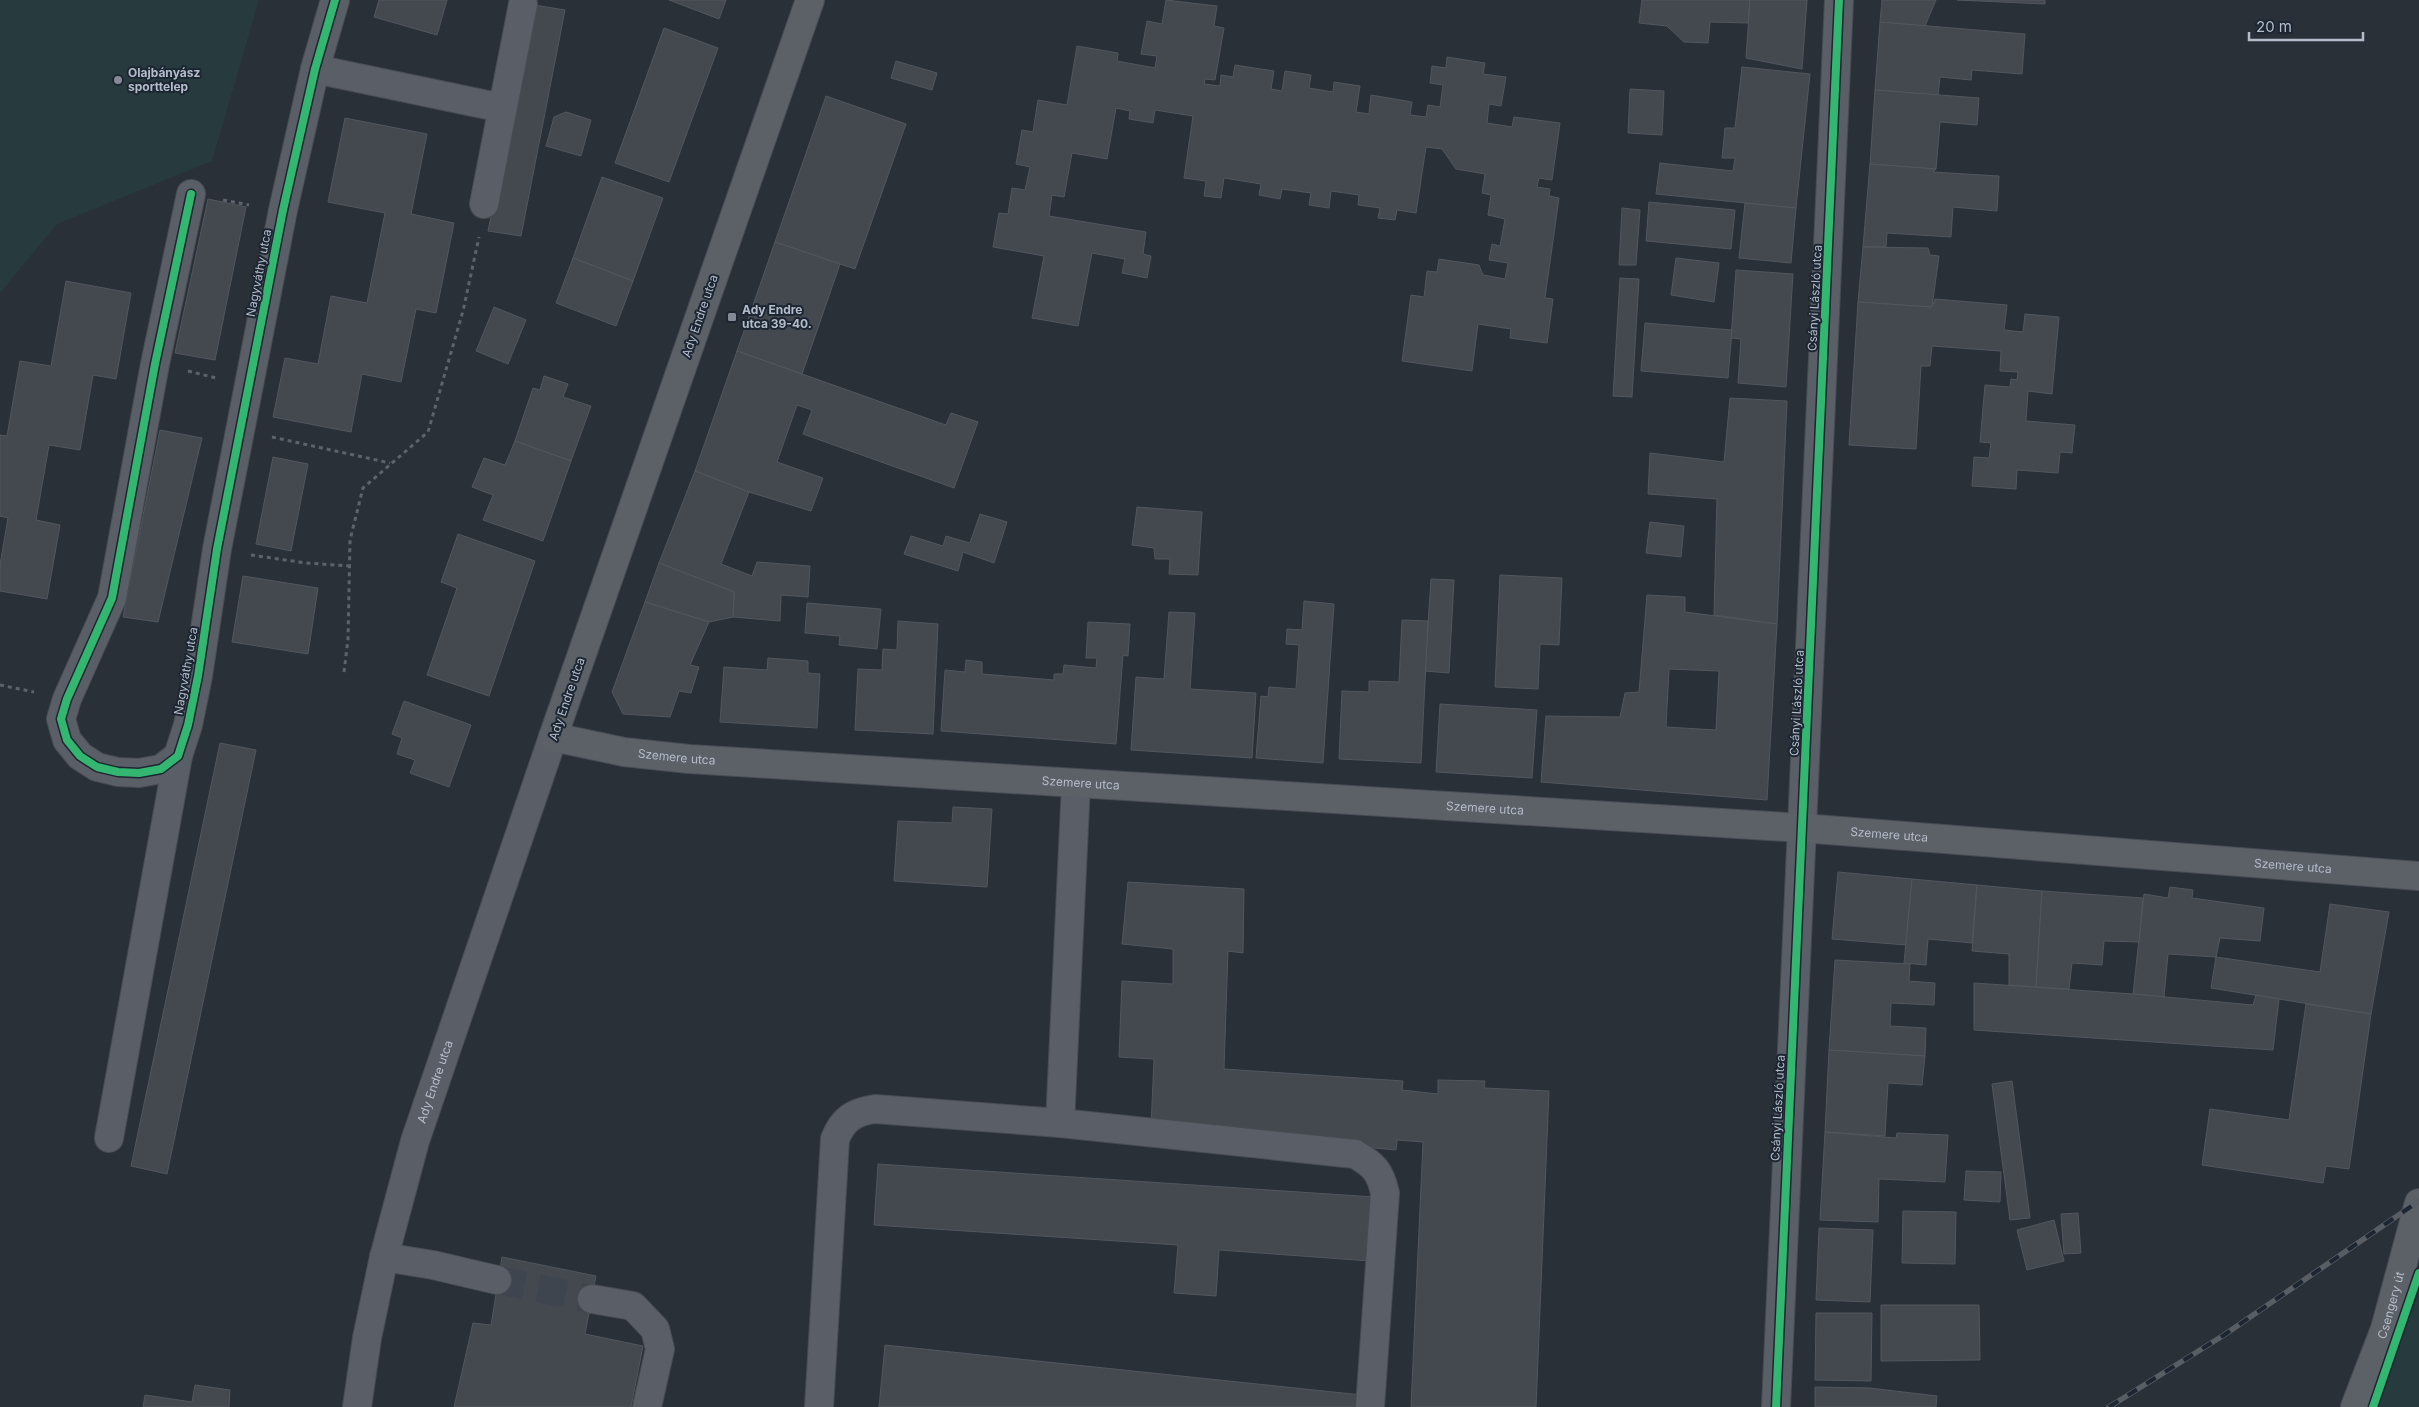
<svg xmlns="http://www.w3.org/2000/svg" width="2419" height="1407" font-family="Inter,sans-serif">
  <rect width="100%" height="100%" fill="#2a3038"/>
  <g fill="#273a3e">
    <polygon points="0,0 259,0 212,161 57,224 0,293"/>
    <polygon points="2419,1294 2419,1407 2373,1407"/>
  </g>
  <g fill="#444950" stroke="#52575f" fill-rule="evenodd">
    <polygon points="379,0 447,0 437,35 374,17"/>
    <polygon points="669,0 726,0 719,19"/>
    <polygon points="1166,0 1217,6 1214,26 1224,28 1215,80 1205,79 1204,84 1220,86 1221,75 1233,77 1235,65 1274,71 1271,89 1282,91 1285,71 1311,75 1309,88 1333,92 1334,82 1360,86 1356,112 1369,114 1371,95 1412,102 1410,115 1426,117 1428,105 1440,107 1443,85 1430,83 1432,66 1446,68 1447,57 1485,63 1483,74 1506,77 1501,106 1489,104 1487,123 1512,127 1514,117 1560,123 1552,180 1539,178 1537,187 1550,189 1549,196 1559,198 1545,298 1553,299 1547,343 1510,338 1511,329 1478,324 1472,371 1402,361 1411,295 1424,297 1427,271 1437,272 1439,259 1479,265 1483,275 1505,279 1508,263 1489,260 1492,244 1500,246 1505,219 1488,215 1491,195 1482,193 1485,174 1456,169 1442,149 1426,147 1416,213 1397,210 1395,220 1378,218 1380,208 1358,205 1359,195 1331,191 1329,208 1309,205 1311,193 1282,189 1280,199 1259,195 1261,184 1224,178 1221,198 1204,196 1206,181 1184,178 1193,116 1155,110 1153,123 1129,119 1130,111 1116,108 1107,159 1072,153 1064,197 1052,195 1049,216 1146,232 1143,254 1151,256 1147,278 1122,273 1125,259 1092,253 1078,326 1032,318 1044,256 993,247 999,213 1008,214 1012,188 1025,190 1030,167 1016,164 1022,130 1033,132 1038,100 1067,105 1077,46 1118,53 1117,61 1155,68 1157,56 1141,54 1147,21 1162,24"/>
    <polygon points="1642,0 1750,0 1748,23 1710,22 1708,43 1684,42 1667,26 1639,23"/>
    <polygon points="1750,0 1807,0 1802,69 1746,58"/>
    <polygon points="1882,0 1936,0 1925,26 1880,22"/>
    <polygon points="1957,0 2045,0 2045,4"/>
    <polygon points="534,5 565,10 521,236 488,231"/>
    <polygon points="1880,22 2025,34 2022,74 1972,70 1971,80 1940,77 1938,95 1875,90"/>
    <polygon points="664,28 718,48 669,182 615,163"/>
    <polygon points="896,61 937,73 932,90 891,78"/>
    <polygon points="1742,67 1810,74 1796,208 1656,194 1660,163 1733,171 1735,158 1722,158 1725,128 1735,128"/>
    <polygon points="1630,89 1664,91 1662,135 1628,133"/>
    <polygon points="1875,90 1979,98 1977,125 1940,122 1936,169 1870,164"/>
    <polygon points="826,96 906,124 855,269 775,242"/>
    <polygon points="566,112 591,120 581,156 546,146 554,117"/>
    <polygon points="345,118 427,134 411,214 454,223 436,313 416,309 401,382 362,374 351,432 273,417 285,358 318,364 331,296 367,303 385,213 328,202"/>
    <polygon points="1870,164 1936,169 1933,172 1999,176 1997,211 1953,207 1951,237 1887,233 1886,247 1863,247"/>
    <polygon points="602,177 663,198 633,281 573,258"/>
    <polygon points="208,199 246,207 215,360 175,353"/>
    <polygon points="1649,202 1735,210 1731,249 1646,241"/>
    <polygon points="1745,203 1796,208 1791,263 1739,258"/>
    <polygon points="1622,208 1640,210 1636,265 1619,265"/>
    <polygon points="775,242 840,264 802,374 737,351"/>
    <polygon points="1863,247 1928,248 1930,255 1939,256 1932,307 1858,302"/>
    <polygon points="573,258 633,281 616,326 556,303"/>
    <polygon points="1676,258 1719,263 1714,302 1671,295"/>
    <polygon points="1736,270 1793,274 1786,387 1738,383 1741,339 1731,338"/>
    <polygon points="1620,278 1639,279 1632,397 1613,396"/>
    <polygon points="66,281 131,293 116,379 93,375 80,450 49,445 36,520 60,525 47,599 0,591 0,565 8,518 0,516 0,435 7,436 20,361 51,366"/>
    <polygon points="1935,299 2007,305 2004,330 2023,332 2025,314 2059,317 2052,394 2028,391 2026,421 2075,425 2072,453 2060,452 2058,473 2017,470 2016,489 1972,486 1974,457 1989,458 1991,443 1980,442 1985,385 2010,387 2011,379 2017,380 2018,372 2000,371 2001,351 1932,346 1930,366 1921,366 1916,449 1849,445 1858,302 1932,307"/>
    <polygon points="494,307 526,320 508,364 476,351"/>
    <polygon points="1645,323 1732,330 1728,378 1641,371"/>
    <polygon points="737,351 946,425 951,413 978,422 954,488 803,434 812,410 797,405 777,462 823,478 811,511 749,492 695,471"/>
    <polygon points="544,376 568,384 563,397 591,406 571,461 515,441 533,388 540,390"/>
    <polygon points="1730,398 1787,401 1777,624 1714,615 1717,499 1648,494 1650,453 1724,462"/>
    <polygon points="160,430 202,438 158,622 123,617"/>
    <polygon points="515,441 571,461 543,541 483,520 493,495 472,487 484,458 505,465"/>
    <polygon points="273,457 308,464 291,551 256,544"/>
    <polygon points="695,471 749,492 721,564 752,576 757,562 810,566 808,597 781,595 780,621 733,617 734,592 659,563"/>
    <polygon points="1137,507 1202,512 1198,575 1169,574 1170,559 1155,559 1154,548 1132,545"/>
    <polygon points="980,514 1007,522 994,563 963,552 958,571 904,554 911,536 943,546 946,536 970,543"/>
    <polygon points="1650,522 1684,526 1681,557 1646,553"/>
    <polygon points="458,534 535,561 489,696 427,675 457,588 441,582"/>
    <polygon points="659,563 734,592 733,617 709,622 645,602"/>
    <polygon points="1500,575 1562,578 1559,645 1540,644 1538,689 1495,687"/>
    <polygon points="243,576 318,588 308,654 232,642"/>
    <polygon points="1431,579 1454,580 1449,673 1425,671"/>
    <path d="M 1647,595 L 1685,597 L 1685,612 L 1777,624 L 1767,800 L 1541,782 L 1546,716 L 1620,717 L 1625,693 L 1639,692 ZM 1669,669 L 1719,671 L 1716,730 L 1666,727 Z"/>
    <polygon points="1304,601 1334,604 1323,763 1256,758 1261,696 1268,697 1269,687 1296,689 1299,645 1286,644 1287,629 1302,630"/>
    <polygon points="645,602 709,622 690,665 699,667 691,693 679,691 670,717 623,714 612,692"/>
    <polygon points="807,603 881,609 877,649 839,645 840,636 805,633"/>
    <polygon points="1169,612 1195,613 1190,689 1256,693 1252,758 1131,750 1136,677 1164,679"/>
    <polygon points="1402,620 1428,621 1421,763 1339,759 1342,691 1369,692 1369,681 1399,682"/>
    <polygon points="898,621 938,624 933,734 855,730 858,669 882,670 883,649 897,650"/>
    <polygon points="1088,622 1130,624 1128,656 1123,655 1116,744 941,731 945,670 965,672 966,660 982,662 982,674 1054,680 1054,674 1063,674 1064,665 1096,668 1097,658 1086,658"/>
    <polygon points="768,658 808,661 808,673 820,674 817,728 720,722 724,667 767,670"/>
    <polygon points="404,701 471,725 449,787 410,773 415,760 397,754 402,738 392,734"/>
    <polygon points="1440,704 1537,710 1532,778 1436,772"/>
    <polygon points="220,743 256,750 167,1174 131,1166"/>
    <polygon points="953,807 992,809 987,887 894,881 898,821 952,823"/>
    <polygon points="1838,872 1912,879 1906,945 1832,939"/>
    <polygon points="1912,879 1977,885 1972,943 1928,939 1926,965 1904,963"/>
    <polygon points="1128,882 1244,889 1243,953 1228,951 1224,1069 1403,1081 1402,1090 1438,1094 1438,1080 1485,1081 1484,1088 1549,1091 1536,1407 1411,1407 1423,1142 1397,1140 1396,1150 1151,1127 1154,1059 1119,1057 1122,981 1173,984 1173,949 1122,944"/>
    <polygon points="1977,885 2042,891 2036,987 2009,985 2009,954 1972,951"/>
    <polygon points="2170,887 2193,890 2192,898 2264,908 2260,941 2220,938 2216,957 2168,954 2164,997 2133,994 2144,894 2168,898"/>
    <polygon points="2042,891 2143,898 2139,942 2104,941 2102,965 2072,963 2069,989 2036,987"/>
    <polygon points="2330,904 2389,912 2371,1014 2211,988 2216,957 2320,972"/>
    <polygon points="1835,960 1910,964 1909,981 1935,983 1934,1005 1891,1003 1890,1026 1926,1028 1925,1056 1829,1050"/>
    <polygon points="1974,983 2133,994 2253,1005 2256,995 2279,999 2273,1050 1974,1030"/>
    <polygon points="2306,1004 2371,1014 2349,1169 2326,1166 2323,1183 2202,1165 2210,1109 2289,1120"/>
    <polygon points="1829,1050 1925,1056 1922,1085 1888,1083 1885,1136 1825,1132"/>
    <polygon points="2012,1081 2030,1218 2010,1220 1992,1084"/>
    <polygon points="1825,1132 1896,1138 1897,1133 1948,1135 1945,1182 1879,1179 1878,1222 1820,1220"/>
    <polygon points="878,1164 1374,1197 1370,1261 1219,1250 1216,1296 1174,1293 1178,1245 874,1225"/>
    <polygon points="1966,1171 2001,1172 2000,1202 1964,1200"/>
    <polygon points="1903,1211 1956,1212 1955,1264 1902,1263"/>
    <polygon points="2078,1213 2081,1253 2064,1254 2061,1214"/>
    <polygon points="2054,1220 2064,1261 2027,1270 2017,1230"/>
    <polygon points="1819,1228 1873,1230 1870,1302 1816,1300"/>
    <polygon points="502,1257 596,1276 585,1334 643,1346 631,1407 454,1407 473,1323 491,1325"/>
    <polygon points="1881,1305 1979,1305 1980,1360 1881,1361"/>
    <polygon points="1816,1313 1872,1313 1871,1381 1815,1380"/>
    <polygon points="885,1345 1362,1395 1361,1407 879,1407"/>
    <polygon points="195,1385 230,1390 229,1407 143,1407 145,1395 192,1402"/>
    <polygon points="1815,1387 1870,1388 1937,1396 1936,1407 1815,1407"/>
  </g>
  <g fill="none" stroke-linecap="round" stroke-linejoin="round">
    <polyline stroke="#3f454e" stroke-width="28" stroke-dasharray="28 14" stroke-linecap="butt" points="497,1280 592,1299"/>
    <defs>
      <g id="minor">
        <polyline points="315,69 502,108"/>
        <polyline points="191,194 155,364 112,598 67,699 61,719 67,740 80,756 97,767 118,772 139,773 161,769 178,756 188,725 198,676 217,549 283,210 315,69 335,0"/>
        <polyline points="484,204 523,4"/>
        <polyline points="1060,1123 1076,784"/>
        <polyline points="109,1138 178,756"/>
        <polyline points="384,1257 433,1265 497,1280"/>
        <polyline points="592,1299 633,1306 655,1329 660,1349 647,1407"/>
        <path id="s1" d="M 357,1407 L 367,1338 L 384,1257 L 415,1141 L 553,737"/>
        <path d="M 819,1407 L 835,1139 C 843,1119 854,1112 875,1109 L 1060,1123 L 1355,1154 C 1374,1165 1380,1171 1385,1193 L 1370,1407"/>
        <polyline points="1776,1407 1839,0"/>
      </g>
      <g id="major">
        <path id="s2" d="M 810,0 L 553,737 L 624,752 L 689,759 L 1802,828 L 2419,876"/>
        <path id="s3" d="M 2355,1407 L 2385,1329 L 2419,1203"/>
      </g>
    </defs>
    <use href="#minor" stroke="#484c53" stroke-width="30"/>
    <use href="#major" stroke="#484c55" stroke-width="30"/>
    <g stroke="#5d636a" stroke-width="3" stroke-dasharray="4 4" stroke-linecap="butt">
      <polyline points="223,200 249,205"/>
      <polyline points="188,371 216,378"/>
      <polyline points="272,437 390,463"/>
      <polyline points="251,555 306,563 350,566"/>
      <polyline points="344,672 348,639 350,540 363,488 428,432 463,311 479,237"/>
      <polyline points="0,685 34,692"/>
    </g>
    <use href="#minor" stroke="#5a5e66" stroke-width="28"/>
    <use href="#major" stroke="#5c6168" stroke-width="28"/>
    <defs>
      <polyline id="rail" points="2109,1407 2224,1335 2419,1201"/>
    </defs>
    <use href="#rail" stroke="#595d64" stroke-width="5.5"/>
    <use href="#rail" stroke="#1d2633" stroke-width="4" stroke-dasharray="11" stroke-linecap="butt"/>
    <defs>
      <g id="cycleway">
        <polyline points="191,194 155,364 112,598 67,699 61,719 67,740 80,756 97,767 118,772 139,773 161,769 178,756 188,725 198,676 217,549 283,210 315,69 335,0"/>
        <polyline points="1776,1407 1839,0"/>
        <polyline points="2373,1407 2419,1273"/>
      </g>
    </defs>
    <use href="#cycleway" stroke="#1d2633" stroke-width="11"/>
    <use href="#cycleway" stroke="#33b770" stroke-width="8"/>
  </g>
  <g fill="#848b96" stroke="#1d2633" stroke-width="2">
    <circle cx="118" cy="80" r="5"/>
    <rect x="727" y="312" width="10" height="10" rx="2.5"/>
  </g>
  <g text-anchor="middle" stroke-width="4" stroke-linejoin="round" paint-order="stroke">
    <g font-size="12" font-weight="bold" fill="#b4bcc9" stroke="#1d2633" text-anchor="start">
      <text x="128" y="77">Olajbányász<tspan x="128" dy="14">sporttelep</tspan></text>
      <text x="742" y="314">Ady Endre<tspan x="742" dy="14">utca 39-40.</tspan></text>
    </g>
    <g font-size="12" fill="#b4bcc9" stroke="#1d2633">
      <text transform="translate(259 273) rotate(-79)" y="4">Nagyváthy utca</text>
      <text transform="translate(1815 298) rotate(-87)" y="4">Csányi László utca</text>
      <text transform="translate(700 316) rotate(-71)" y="4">Ady Endre utca</text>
      <text transform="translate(186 671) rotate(-80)" y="4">Nagyváthy utca</text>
      <text transform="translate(567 699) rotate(-71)" y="4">Ady Endre utca</text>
      <text transform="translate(1797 703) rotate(-87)" y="4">Csányi László utca</text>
      <text dy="4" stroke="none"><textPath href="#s2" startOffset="906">Szemere utca</textPath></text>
      <text dy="4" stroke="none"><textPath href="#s2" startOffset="1311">Szemere utca</textPath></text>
      <text dy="4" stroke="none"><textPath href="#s2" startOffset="1716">Szemere utca</textPath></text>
      <text dy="4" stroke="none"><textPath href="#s2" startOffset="2121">Szemere utca</textPath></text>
      <text dy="4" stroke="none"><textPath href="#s2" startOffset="2526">Szemere utca</textPath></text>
      <text dy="4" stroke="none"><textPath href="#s1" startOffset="335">Ady Endre utca</textPath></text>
      <text transform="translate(1778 1108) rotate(-87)" y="4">Csányi László utca</text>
      <text dy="4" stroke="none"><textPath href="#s3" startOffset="108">Csengery út</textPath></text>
    </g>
  </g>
  <path d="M2249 32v8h114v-8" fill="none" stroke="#b4bcc9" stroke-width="2.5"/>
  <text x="2256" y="32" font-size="15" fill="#b4bcc9" stroke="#1d2633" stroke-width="4" paint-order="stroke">20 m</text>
</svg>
